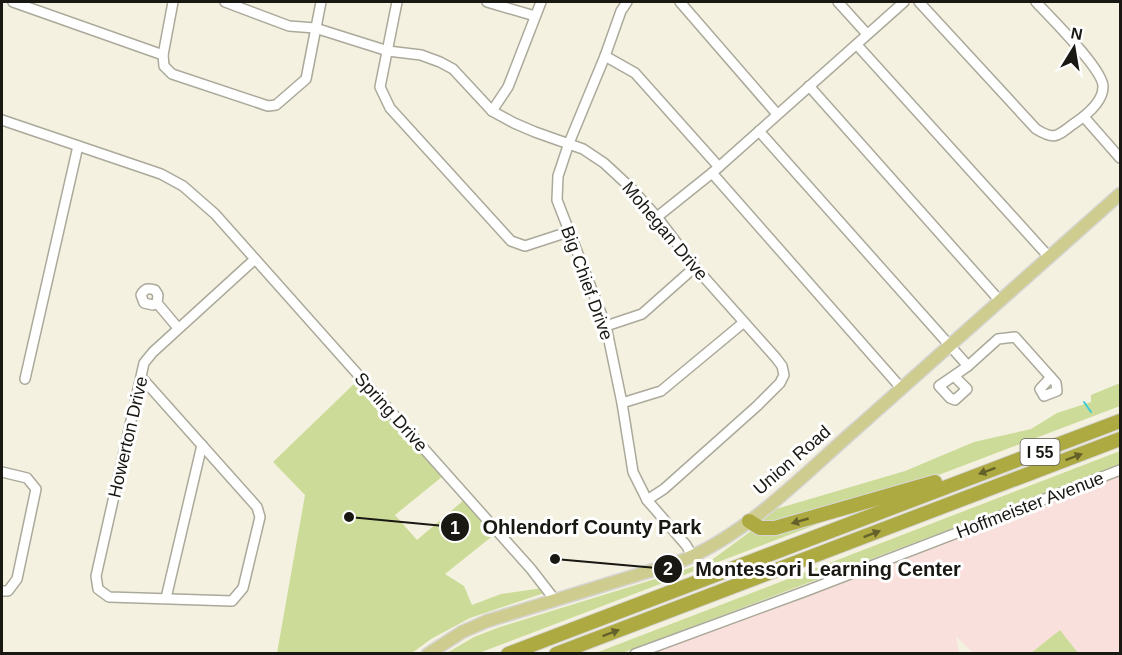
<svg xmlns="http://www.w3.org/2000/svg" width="1122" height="655" font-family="Helvetica,sans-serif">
  <rect width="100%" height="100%" fill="#f4f1e1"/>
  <polygon fill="#fae0dc" points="1120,474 1120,653 1078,653 1060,630 1031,653 973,653 956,636 959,653 649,654"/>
  <g fill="#ccdc98">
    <polygon points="357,381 443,476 395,515 417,540 464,500 495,534 445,574 464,586 472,605 501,594 543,588 544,593 470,618 431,639 412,653 277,653 305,495 273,462"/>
    <polygon points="1120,383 1120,406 928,479 782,520 778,519 771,522 764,521 764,519 776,509 905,471 974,442 1031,429 1057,413 1091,402 1091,395"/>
    <polygon points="1120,451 1120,465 622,653 593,654"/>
    <polygon points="852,511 479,653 445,654 474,637 500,627 684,570 713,559 751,531 761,533"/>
    <polygon points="1060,630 1078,653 1031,653"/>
  </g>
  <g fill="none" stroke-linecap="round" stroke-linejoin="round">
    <polyline stroke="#3acbda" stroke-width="2" points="1084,402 1091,412"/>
    <defs>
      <g id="minor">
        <polyline points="13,2 163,55 164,66 172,74 268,106 276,105 306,79 321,2"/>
        <polyline points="225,2 289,26 315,28 388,51 421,55 440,62 453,69 492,111 514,123 535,132 583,149 604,163 631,188 657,217 695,267 776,358 782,366 784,375 780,383 757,406 664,489 647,500"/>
        <polyline points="397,2 380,87 390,108 511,241 525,246 568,232"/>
        <polyline points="487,2 535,16"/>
        <polyline points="627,2 621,11 605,56 569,143 558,176 557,200 606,326 622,403 633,472 647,500 686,545 693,557"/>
        <polyline points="680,2 777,114"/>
        <polyline points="838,2 867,34"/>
        <path d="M 919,2 L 1036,129 C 1054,140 1056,137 1072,125 C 1084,117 1103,102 1103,87 C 1104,70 1049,16 1036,2"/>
        <polyline points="857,45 1049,257"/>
        <polyline points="163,55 173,2"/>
        <polyline points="605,56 635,73 719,167"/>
        <polyline points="809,86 1000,301"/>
        <polyline points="492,111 508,87 541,2"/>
        <polyline points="1084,117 1120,158"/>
        <polyline points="2,120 161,174 183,186 215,214 531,569 555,600"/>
        <polyline points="759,131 968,366"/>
        <polyline points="712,173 902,389"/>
        <polyline points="657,217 712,173 904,2"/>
        <path d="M 157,303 L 153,305 L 144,303 L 141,295 C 145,288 148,288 155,290 L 158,295 L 157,303 L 178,328"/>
        <polyline points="606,326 642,314 695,267"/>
        <polyline points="954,376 967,389 955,400 950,398 939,386 968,366 998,339 1015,337 1056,383 1057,391 1044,396 1040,389 1051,377"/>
        <polyline points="142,378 257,507 260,517 243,588 232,601 109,597 98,589 96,576 144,363 153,352 255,259"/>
        <polyline points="25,379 78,146"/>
        <polyline points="622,403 661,391 743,323"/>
        <polyline points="2,472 27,478 36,489 17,579 8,591 2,591"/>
        <polyline points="166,598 202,445"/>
        <polyline points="635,654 806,591 1120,470"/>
      </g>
      <path id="major" d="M 428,654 L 462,632 L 487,621 L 676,563 C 745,537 802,476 857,428 C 945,350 1033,272 1120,194"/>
      <g id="highway">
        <polyline points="749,521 760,528 775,528 935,482"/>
        <polyline points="508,654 1120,421"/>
        <polyline points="556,654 1120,439"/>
      </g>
    </defs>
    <use href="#minor" stroke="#aba99a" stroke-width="12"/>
    <use href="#major" stroke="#d6d5d4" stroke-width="15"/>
    <use href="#highway" stroke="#d6d5d4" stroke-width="16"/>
    <use href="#minor" stroke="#fff" stroke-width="9"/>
    <use href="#major" stroke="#cecc8e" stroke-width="12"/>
    <use href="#highway" stroke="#aeaa42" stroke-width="14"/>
  </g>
  <defs><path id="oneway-solid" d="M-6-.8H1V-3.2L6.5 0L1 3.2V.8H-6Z" transform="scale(1.5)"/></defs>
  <g fill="#64612a">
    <use href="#oneway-solid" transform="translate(1074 457) rotate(-21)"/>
    <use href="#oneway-solid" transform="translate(987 471) rotate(160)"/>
    <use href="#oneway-solid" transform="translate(800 521) rotate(164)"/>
    <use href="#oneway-solid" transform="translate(872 534) rotate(-21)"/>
    <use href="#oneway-solid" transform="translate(611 633) rotate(-21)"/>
  </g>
  <g text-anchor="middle" stroke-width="6" stroke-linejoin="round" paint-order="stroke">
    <rect fill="#fff" stroke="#5e5d59" stroke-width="1.5" x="1020.5" y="439" width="39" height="26" rx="4.5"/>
    <g font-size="16" font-weight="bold" fill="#191812">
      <text x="1040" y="458">I 55</text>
    </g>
    <g font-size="18" fill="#191812" stroke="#fff">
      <text transform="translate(665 231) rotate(50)" y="6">Mohegan Drive</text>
      <text transform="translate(587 283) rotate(70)" y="6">Big Chief Drive</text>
      <text transform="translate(391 412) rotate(48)" y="6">Spring Drive</text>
      <text transform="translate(128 437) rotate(-77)" y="6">Howerton Drive</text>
      <text transform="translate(792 460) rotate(-41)" y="6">Union Road</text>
      <text transform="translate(1030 505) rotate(-21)" y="6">Hoffmeister Avenue</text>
    </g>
  </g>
  <path fill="none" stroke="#191812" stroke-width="2" d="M349 517L455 527M555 559L668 569"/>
  <g fill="#191812" stroke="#fff" stroke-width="2">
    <circle cx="349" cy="517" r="6"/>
    <circle cx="555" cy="559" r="6"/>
    <circle cx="455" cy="527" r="15"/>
    <circle cx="668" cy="569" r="15"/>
  </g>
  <g font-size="18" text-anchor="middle" font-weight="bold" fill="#fff">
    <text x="455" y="534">1</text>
    <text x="668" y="575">2</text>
  </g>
  <g font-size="20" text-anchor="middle" font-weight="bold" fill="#191812" stroke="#fff" stroke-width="6" stroke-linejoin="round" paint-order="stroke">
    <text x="592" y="534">Ohlendorf County Park</text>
    <text x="828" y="576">Montessori Learning Center</text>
  </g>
  <rect width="1122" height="655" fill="none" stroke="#191812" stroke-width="6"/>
  <g transform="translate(1074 48) rotate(11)" stroke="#ffffff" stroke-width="4.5" paint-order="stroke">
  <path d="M0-4.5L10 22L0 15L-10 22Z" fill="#191812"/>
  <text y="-9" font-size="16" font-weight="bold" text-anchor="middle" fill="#191812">N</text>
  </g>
</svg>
